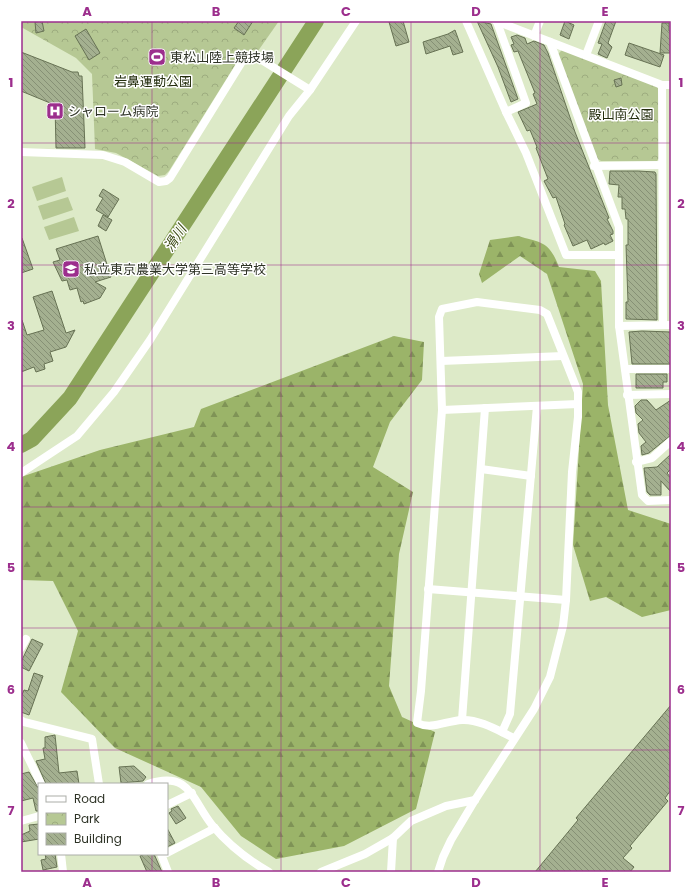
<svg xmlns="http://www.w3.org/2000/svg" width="692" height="893" font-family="Poppins,'Noto Sans JP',sans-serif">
  <defs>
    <pattern id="forest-firs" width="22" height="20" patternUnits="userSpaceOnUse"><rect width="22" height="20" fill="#9bb469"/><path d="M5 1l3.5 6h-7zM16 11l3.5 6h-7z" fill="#7f9356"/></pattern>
    <pattern id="park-crowns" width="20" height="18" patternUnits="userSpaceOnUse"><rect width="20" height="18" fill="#b6c894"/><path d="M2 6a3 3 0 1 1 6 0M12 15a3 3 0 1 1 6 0" fill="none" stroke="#9dac7f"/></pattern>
    <pattern id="building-back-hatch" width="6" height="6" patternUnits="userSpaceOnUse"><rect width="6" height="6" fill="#a4b090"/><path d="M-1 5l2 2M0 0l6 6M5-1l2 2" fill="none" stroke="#869075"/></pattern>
  </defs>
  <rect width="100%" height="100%" fill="#ddeac8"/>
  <g fill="#b6c894">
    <polygon points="62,177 66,191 37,201 32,187"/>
    <polygon points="68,197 73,210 43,220 38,206"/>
    <polygon points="74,217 79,231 49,240 44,227"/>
  </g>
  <g fill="url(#forest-firs)">
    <path d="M 518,236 C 542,243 549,241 559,267 L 595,271 L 601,281 L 608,405 L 628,510 L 671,524 L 671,610 L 642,617 L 606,597 L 590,601 L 573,545 L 583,384 L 547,274 L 520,256 L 482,283 L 479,274 L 490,240 Z"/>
    <polygon points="394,336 424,342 422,380 390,422 373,467 413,492 399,554 389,686 402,717 435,732 416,809 344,846 276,859 241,836 201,787 115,748 61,692 78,631 53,581 21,580 21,477 100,450 194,427 201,409"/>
  </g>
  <g fill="url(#park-crowns)">
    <polygon points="21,21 279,21 258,51 252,50 242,54 169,171 165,175 158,176 116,153 95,149 92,74 76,58 21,27"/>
    <polygon points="562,50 653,84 659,89 660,157 657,161 601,161 596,158 558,54"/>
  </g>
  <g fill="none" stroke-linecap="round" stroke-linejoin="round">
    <polyline stroke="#8ba459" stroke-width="16" points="21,445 32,439 70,398 316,21"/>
  </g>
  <g fill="url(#building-back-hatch)" stroke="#677254">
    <polygon points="42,21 44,31 36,33 35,22"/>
    <polygon points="239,21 253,21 244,35 234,28"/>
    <polygon points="394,21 403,21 409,42 396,46 389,22"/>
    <polygon points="477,21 491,24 518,99 511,102 498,67"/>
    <polygon points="565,21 574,25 569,39 560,35"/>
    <polygon points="606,21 616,21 608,43 612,47 607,58 598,54 602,44 598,43"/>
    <polygon points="662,23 669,23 669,31 671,31 671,53 660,53"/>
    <polygon points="86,29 100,53 89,60 75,36"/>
    <polygon points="455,30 463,52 453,55 450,46 426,54 423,42 448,34"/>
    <polygon points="517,35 525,38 527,44 534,41 544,45 548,53 575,132 609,218 607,219 613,231 613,234 610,235 613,241 605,245 604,243 591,249 587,240 573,246 564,225 565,224 556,197 553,198 544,181 548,179 536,148 537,147 530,130 527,131 518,112 537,104 533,94 535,93 518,51 514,52 511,45 514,44 511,37"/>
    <polygon points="629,43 664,55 660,67 625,55"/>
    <polygon points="21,52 72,72 78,72 79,76 82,76 85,148 56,148 55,105 21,91"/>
    <polygon points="621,78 622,85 616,87 614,80"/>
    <polygon points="610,171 638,171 655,172 656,174 657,320 626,319 626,302 628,302 626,245 628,245 628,219 626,219 625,209 622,209 622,197 618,197 619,185 609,184"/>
    <polygon points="103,189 119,199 108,217 96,210 103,198 99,196"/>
    <polygon points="103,215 112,220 106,231 98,226"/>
    <polygon points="98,236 111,277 95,282 106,288 100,298 84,304 83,301 81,302 77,288 70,290 67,280 62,281 53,262 60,260 56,249"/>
    <polygon points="21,238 22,238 33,269 21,273"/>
    <polygon points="52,291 66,333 75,330 66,347 50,352 53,361 44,364 45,369 36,372 34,367 21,372 21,320 22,320 27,335 44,330 33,297"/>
    <polygon points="642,331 671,332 671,364 632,364 629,332"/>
    <polygon points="636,374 667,374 667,382 663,382 663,388 636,388"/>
    <polygon points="641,400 647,400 656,410 671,400 671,435 649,453 642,455 641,446 646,442 639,433 638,424 643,420 636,413 635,406"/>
    <polygon points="671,454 671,469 667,473 671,478 671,492 661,481 661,495 650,495 647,492 644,468 657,467"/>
    <polygon points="32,639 43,644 29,671 21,667 21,662"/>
    <polygon points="34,673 43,676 29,715 21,712 21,697 24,690 28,691"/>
    <polygon points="671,705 671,790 665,798 668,801 630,846 632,848 623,858 634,867 630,872 535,872 578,820 576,818"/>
    <polygon points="55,735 59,773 77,771 79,784 46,784 36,761 45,759 43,748 45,748 45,737"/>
    <polygon points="134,766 146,777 143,781 121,783 119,767"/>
    <polygon points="29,772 39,789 39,811 36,811 33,798 21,801 21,774"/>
    <polygon points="178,806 186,818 176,824 169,813 172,811 171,809"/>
    <polygon points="39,824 39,839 21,842 21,835 30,831 29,825"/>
    <polygon points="167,828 175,843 167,847"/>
    <polygon points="45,854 55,854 57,867 43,870 41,860 46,859"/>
    <polygon points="145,854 154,854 162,872 147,872 140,856"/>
  </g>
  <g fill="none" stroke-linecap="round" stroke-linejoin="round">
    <g stroke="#fff" stroke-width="8">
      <polyline points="466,21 506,112 526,153 566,255 618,255"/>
      <polyline points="496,21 662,85 671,85"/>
      <polyline points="497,22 526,103 506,112"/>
      <polyline points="534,36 540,21"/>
      <polyline points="550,42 619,227 619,326 642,495 648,501 671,500"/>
      <polyline points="586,55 599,21"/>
      <polyline points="662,85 663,325"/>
      <polyline points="21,152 103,155 125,162 159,182 166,181 170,178 245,57 255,56 310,90"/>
      <polyline points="594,166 662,165"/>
      <polyline points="619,326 671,325"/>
      <polyline points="441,361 563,356"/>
      <polyline points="625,369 671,369"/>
      <polyline points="627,395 671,394"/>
      <polyline points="442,410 578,404"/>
      <polyline points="636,462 652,458 671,441"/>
      <polyline points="481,469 531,476"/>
      <polyline points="21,473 77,436 114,392 150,340 289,116 310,90 356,21"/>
      <polyline points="428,589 566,600"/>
      <polyline points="21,648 26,639"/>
      <polyline points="21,720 24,722 92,739 99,784"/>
      <polyline points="462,720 485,408"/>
      <polyline points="502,732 510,714 537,406"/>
      <polyline points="21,743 41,784"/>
      <path d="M 148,784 C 190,770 192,800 212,825 C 227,843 248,860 269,872"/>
      <polyline points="167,805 192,793"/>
      <polyline points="21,821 39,816"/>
      <polyline points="167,853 215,828"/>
      <polyline points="61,854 63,872"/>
      <polyline points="161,854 168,872"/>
      <polyline points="321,872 365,854 393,838 411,821 446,806 475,800"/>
      <polyline points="391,872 393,838"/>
      <path d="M 438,872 L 443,857 L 451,840 L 475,800 L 534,709 L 550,677 L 563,626 L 566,600 L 572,472 L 578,417 L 578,392 L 547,314 L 540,310 L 477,302 L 442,309 L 439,317 L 442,410 L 421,691 L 417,723 C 432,730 445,721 462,720 C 479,719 499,731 514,738"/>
    </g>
  </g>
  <path fill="none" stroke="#9c2e8d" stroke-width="1" stroke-opacity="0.55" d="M 152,21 L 152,784M 281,21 L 281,872M 411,21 L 411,872M 540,21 L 540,872M 21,143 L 671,143M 21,265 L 671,265M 21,386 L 671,386M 21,507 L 671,507M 21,628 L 671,628M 21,750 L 671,750M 152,854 L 152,872"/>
  <defs>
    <symbol id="stadium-square" viewBox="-11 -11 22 22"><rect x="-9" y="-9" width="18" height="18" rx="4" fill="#9c2e8d" stroke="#fff"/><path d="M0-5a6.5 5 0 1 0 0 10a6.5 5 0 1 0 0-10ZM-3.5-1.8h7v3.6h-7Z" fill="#fff"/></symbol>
    <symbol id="hospital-square" viewBox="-11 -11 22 22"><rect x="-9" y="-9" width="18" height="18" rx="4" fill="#9c2e8d" stroke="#fff"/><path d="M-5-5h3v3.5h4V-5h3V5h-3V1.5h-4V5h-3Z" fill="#fff"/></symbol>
    <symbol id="school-square" viewBox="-11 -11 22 22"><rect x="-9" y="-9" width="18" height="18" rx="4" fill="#9c2e8d" stroke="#fff"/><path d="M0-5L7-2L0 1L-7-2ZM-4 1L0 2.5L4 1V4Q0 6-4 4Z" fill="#fff"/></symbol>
  </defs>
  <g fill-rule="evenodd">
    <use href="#stadium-square" x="147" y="47" width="20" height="20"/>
    <use href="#hospital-square" x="45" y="101" width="20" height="20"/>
    <use href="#school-square" x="61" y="259" width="20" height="20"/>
  </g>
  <g text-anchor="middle" stroke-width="3" stroke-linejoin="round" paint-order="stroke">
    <g font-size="13" fill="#2e3326" stroke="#fff" text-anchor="start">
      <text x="170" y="62">東松山陸上競技場</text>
      <text x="68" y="116">シャローム病院</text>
      <text x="84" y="274">私立東京農業大学第三高等学校</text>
    </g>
    <g font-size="13" fill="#242e0e" stroke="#fff">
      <text x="153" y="86">岩鼻運動公園</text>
      <text x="621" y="119">殿山南公園</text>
    </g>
    <g font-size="14" font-style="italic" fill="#3c4b15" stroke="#fff">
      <text transform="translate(175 238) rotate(-57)" y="5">滑川</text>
    </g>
  </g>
  <rect width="692" height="893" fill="none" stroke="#ffffff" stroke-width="44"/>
  <rect x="38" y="783" width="130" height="72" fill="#ffffff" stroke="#abada8"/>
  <rect x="46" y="796" width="20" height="6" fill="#ffffff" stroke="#abada8"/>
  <text x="74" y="803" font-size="12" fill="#2e3326">Road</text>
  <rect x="46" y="813" width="20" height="12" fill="url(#park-crowns)" stroke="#abada8"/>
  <text x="74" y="823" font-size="12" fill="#2e3326">Park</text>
  <rect x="46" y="833" width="20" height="12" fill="url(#building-back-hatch)" stroke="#abada8"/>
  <text x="74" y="843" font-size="12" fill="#2e3326">Building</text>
  <rect x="22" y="22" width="648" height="849" fill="none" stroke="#9c2e8d" stroke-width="1.5"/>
  <g font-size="13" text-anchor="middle" font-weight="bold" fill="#9c2e8d">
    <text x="87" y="16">A</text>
    <text x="216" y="16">B</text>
    <text x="346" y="16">C</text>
    <text x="476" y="16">D</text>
    <text x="605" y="16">E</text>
    <text x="11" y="87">1</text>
    <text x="681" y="87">1</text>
    <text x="11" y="208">2</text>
    <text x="681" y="208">2</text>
    <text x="11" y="330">3</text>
    <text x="681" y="330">3</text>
    <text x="11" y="451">4</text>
    <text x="681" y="451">4</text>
    <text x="11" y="572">5</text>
    <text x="681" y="572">5</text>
    <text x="11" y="694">6</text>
    <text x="681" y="694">6</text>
    <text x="11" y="815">7</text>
    <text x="681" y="815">7</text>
    <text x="87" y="887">A</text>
    <text x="216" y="887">B</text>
    <text x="346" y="887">C</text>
    <text x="476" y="887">D</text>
    <text x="605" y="887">E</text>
  </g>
</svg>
